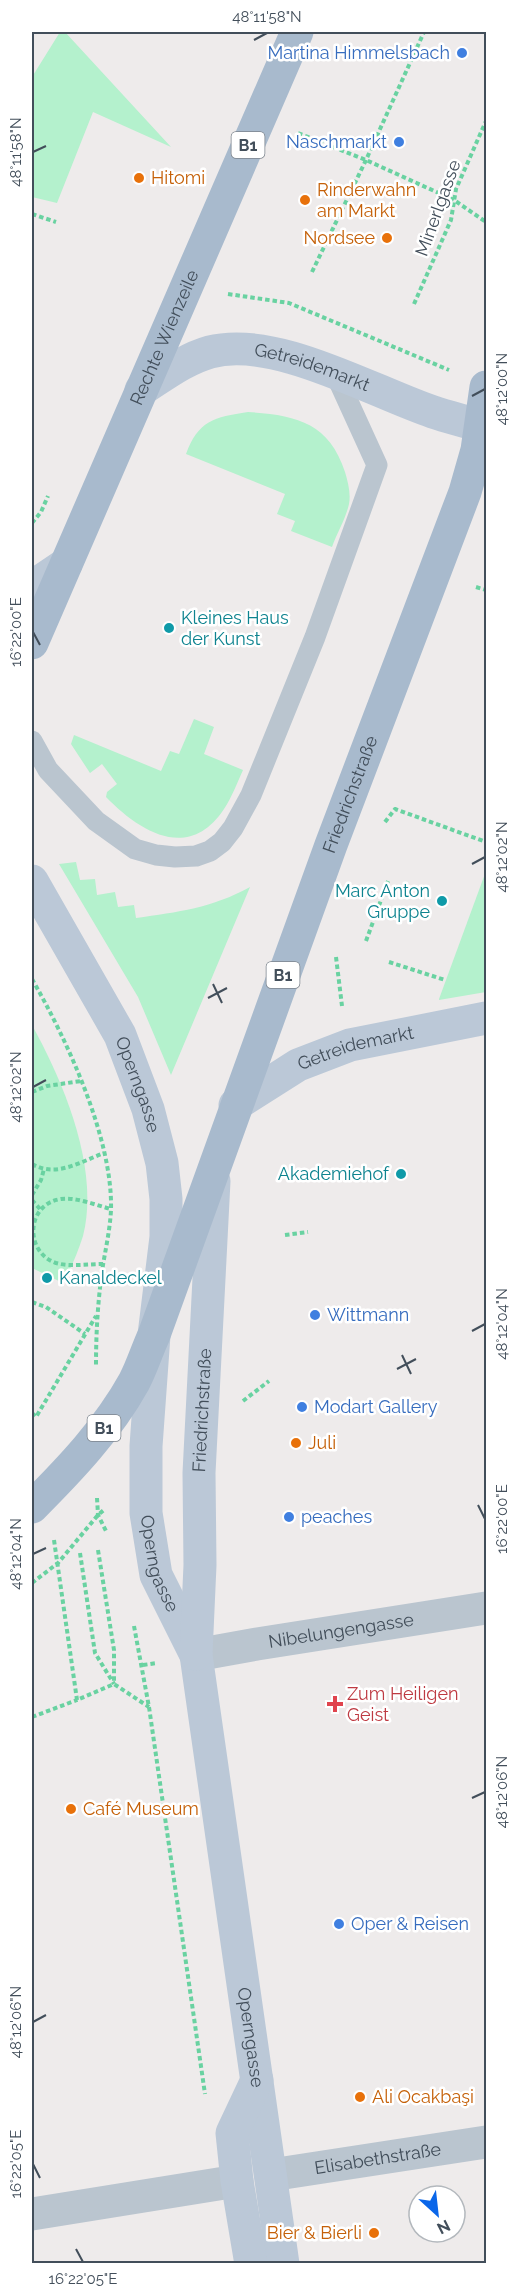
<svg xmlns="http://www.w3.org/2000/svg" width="518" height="2295" font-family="Raleway,sans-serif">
  <rect width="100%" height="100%" fill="#eeebeb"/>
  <g fill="#b4f1cd">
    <polygon points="60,32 65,32 171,147 93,112 57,203 32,197 32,77"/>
    <path d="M 248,412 C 295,415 329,422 345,472 C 348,482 351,494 349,504 C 346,518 337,533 332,547 L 291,531 L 295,521 L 277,514 L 285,494 L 186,454 C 198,421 214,417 248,412 Z"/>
    <path d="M 194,719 L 214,727 L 204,754 L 243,770 C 237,783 232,797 224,809 C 189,862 140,832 106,797 L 107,792 L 117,784 L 102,764 L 90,773 L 71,744 L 74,735 L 161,771 L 170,751 L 179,754 Z"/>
    <path d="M 76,862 L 80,880 L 95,879 L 97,895 L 115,892 L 118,907 L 134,905 L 136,918 C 178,912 212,908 250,887 L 171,1075 L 138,997 L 59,864 Z"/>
    <polygon points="486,871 486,992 439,1000 439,999"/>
    <path d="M 32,1025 C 64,1083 100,1169 83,1236 C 78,1252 71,1268 63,1283 L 32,1268 Z"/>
  </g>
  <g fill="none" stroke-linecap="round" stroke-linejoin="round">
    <g stroke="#69d2a1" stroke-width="4" stroke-dasharray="4.5 3" stroke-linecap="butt">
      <polyline points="298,133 366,160 454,200 486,222"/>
      <polyline points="32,214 56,222"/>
      <polyline points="312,272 366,160 424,32"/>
      <polyline points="228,294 289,303 449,370"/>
      <polyline points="414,304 451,220 456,189 486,121"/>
      <polyline points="32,523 41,512 48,496"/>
      <polyline points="476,587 486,590"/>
      <polyline points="385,822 395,809 486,842"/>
      <polyline points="366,941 388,881"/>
      <polyline points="336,957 342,1006"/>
      <polyline points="389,962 445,980"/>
      <path d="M 32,979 C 67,1040 113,1139 111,1210 C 110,1229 106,1247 103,1265 C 98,1298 96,1331 96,1365"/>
      <polyline points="32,1092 47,1086 81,1081"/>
      <path d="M 32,1164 C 56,1178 80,1162 104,1153"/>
      <polyline points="32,1195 41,1180 44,1169"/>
      <polyline points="32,1200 40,1209"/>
      <polyline points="285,1235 308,1232"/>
      <path d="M 103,1264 C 89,1264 70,1267 56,1263 C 24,1252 26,1204 61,1199 C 77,1197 95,1205 111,1209"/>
      <polyline points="32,1302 46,1307 85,1334"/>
      <polyline points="243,1401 269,1381"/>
      <polyline points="32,1413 36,1417 96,1316"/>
      <polyline points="97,1498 98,1515 106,1531"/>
      <polyline points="54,1540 77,1700 114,1684 149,1707"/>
      <polyline points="98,1550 114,1650 114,1683"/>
      <polyline points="80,1553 95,1653 114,1684"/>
      <polyline points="32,1583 58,1563 98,1515 105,1509"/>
      <polyline points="134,1626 149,1707 205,2094"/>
      <polyline points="143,1665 157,1663"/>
      <polyline points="32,1717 77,1700"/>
    </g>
    <polyline stroke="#bac5cf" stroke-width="21" points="32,741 48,770 96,821 135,849 156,855 175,857 196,856 210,851 222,842 233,828 251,795 315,637 377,465 335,373"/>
    <g stroke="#bac5cf" stroke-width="33">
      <path id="s1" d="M 196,1655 L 257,1644 L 486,1608"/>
      <path id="s2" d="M 271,2175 L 486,2142"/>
      <polyline points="32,2214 237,2181"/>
    </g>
    <g stroke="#bbc8d7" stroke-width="33">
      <path id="s3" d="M 141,390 C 163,376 185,359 210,352 C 275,335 371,391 433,412 C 451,418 469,422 486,428"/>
      <polyline points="32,587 66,564"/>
      <path id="s4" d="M 32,881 L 120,1035 L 148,1109 L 162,1163 L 166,1199 L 166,1237 L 154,1335 L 146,1446 L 146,1513 L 156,1575 L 196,1655 L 283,2264"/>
      <path id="s5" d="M 235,1105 L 298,1065 L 350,1045 L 486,1018"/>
      <path id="s6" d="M 196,1654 L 200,1565 L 199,1473 L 214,1181"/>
      <polyline points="251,2264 237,2181 232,2133 257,2080"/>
    </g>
    <g stroke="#a8bacd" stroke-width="33">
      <path id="s7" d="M 32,643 L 297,32"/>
      <path id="s8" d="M 32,1507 C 70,1469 108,1429 134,1382 C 142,1367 147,1350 154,1335 L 331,845 L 465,492 L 477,450 L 486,387"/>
    </g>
  </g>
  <path fill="none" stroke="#424e5a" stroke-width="2" d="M 254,40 L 267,33M 33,152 L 46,146M 472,396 L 485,389M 33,632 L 40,645M 472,864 L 485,857M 213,984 L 222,1003M 208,998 L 227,988M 33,1087 L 46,1080M 472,1331 L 485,1324M 402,1355 L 411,1374M 397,1369 L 416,1359M 478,1505 L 485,1519M 33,1554 L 46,1548M 472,1798 L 485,1792M 33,2022 L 46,2015M 33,2164 L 40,2178M 76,2249 L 83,2262"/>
  <g fill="#3f7fe0" stroke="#fff" stroke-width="2">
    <circle cx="462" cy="53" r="6"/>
    <circle cx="399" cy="142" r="6"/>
    <circle cx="315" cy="1315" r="6"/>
    <circle cx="302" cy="1407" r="6"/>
    <circle cx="289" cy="1517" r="6"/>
    <circle cx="339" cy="1924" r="6"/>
  </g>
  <g fill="#e8710a" stroke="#fff" stroke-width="2">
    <circle cx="139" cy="178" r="6"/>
    <circle cx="305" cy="200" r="6"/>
    <circle cx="387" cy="238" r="6"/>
    <circle cx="296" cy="1443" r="6"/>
    <circle cx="71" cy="1809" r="6"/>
    <circle cx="360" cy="2097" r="6"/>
    <circle cx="374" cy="2233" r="6"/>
  </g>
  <g fill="#0f9aa8" stroke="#fff" stroke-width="2">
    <circle cx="169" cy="628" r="6"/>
    <circle cx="442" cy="901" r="6"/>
    <circle cx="401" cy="1174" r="6"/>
    <circle cx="47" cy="1278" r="6"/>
  </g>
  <path fill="#e0444e" stroke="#fff" stroke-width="2" d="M332 1695h6v6h6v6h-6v6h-6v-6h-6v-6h6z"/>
  <g text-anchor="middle" stroke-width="5" stroke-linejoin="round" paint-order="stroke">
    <g fill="#fff" stroke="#7b838c" stroke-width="1.5">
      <rect x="231.5" y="132" width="33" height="26" rx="4.5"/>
      <rect x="266.5" y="962" width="33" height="26" rx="4.5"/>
      <rect x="87.5" y="1415" width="33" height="26" rx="4.5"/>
    </g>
    <g font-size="16" font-weight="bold" fill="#424e5a">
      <text x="248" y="151">B1</text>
      <text x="283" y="981">B1</text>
      <text x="104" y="1434">B1</text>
    </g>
    <g font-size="18" fill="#366cbe" stroke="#fff" text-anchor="start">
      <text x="450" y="59" text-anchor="end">Martina Himmelsbach</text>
      <text x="387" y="148" text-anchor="end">Naschmarkt</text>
      <text x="327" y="1321">Wittmann</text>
      <text x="314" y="1413">Modart Gallery</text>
      <text x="301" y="1523">peaches</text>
      <text x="351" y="1930">Oper &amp; Reisen</text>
    </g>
    <g font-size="18" fill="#c56008" stroke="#fff" text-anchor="start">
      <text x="151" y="184">Hitomi</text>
      <text x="317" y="196">Rinderwahn<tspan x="317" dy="21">am Markt</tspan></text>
      <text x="375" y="244" text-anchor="end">Nordsee</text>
      <text x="308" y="1449">Juli</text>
      <text x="83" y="1815">Café Museum</text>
      <text x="372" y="2103">Ali Ocakbaşi</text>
      <text x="362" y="2239" text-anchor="end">Bier &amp; Bierli</text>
    </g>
    <g font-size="18" fill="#424e5a" stroke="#fff">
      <text transform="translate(438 208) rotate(-70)" y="6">Minerlgasse</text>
      <text dy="6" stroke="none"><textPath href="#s7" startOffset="333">Rechte Wienzeile</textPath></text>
      <text dy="6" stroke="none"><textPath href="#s3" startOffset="184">Getreidemarkt</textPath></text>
      <text dy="6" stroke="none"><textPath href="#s8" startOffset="788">Friedrichstraße</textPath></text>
      <text dy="6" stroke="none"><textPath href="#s5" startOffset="135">Getreidemarkt</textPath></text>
      <text dy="6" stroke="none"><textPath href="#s4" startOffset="230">Operngasse</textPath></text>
      <text dy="6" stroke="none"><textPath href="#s6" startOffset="244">Friedrichstraße</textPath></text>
      <text dy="6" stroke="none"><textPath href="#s4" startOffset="716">Operngasse</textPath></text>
      <text dy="6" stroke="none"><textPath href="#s1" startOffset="147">Nibelungengasse</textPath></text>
      <text dy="6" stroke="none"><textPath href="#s4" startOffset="1202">Operngasse</textPath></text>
      <text dy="6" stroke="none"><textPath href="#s2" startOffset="108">Elisabethstraße</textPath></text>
    </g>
    <g font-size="18" fill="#0d838f" stroke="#fff" text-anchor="start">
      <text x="181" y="624">Kleines Haus<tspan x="181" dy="21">der Kunst</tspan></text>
      <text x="430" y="897" text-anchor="end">Marc Anton<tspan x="430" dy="21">Gruppe</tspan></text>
      <text x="389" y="1180" text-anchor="end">Akademiehof</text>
      <text x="59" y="1284">Kanaldeckel</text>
    </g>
    <g font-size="18" fill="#be3a42" stroke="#fff" text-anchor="start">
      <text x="347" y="1700">Zum Heiligen<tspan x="347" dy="21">Geist</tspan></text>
    </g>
  </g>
  <rect width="518" height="2295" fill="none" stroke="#ffffff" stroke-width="66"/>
  <g transform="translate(437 2214) rotate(153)"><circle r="28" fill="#ffffff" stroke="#b3b8bd" stroke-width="1.5"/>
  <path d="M0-4.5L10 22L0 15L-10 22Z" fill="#0a66e9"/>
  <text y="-9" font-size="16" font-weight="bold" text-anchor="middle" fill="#424e5a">N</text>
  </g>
  <rect x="33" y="33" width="452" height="2229" fill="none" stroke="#424e5a" stroke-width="2"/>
  <g font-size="15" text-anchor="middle" fill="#424e5a">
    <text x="267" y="22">48°11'58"N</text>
    <text transform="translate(16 152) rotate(-90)" y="5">48°11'58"N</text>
    <text transform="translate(502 389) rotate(-90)" y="5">48°12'00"N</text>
    <text transform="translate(16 632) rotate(-90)" y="5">16°22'00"E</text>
    <text transform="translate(502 857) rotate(-90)" y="5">48°12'02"N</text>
    <text transform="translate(16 1087) rotate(-90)" y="5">48°12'02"N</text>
    <text transform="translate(502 1324) rotate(-90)" y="5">48°12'04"N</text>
    <text transform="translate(502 1519) rotate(-90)" y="5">16°22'00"E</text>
    <text transform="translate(16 1554) rotate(-90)" y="5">48°12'04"N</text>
    <text transform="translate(502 1792) rotate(-90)" y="5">48°12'06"N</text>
    <text transform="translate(16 2022) rotate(-90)" y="5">48°12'06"N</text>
    <text transform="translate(16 2164) rotate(-90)" y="5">16°22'05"E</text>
    <text x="83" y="2284">16°22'05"E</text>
  </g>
</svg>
